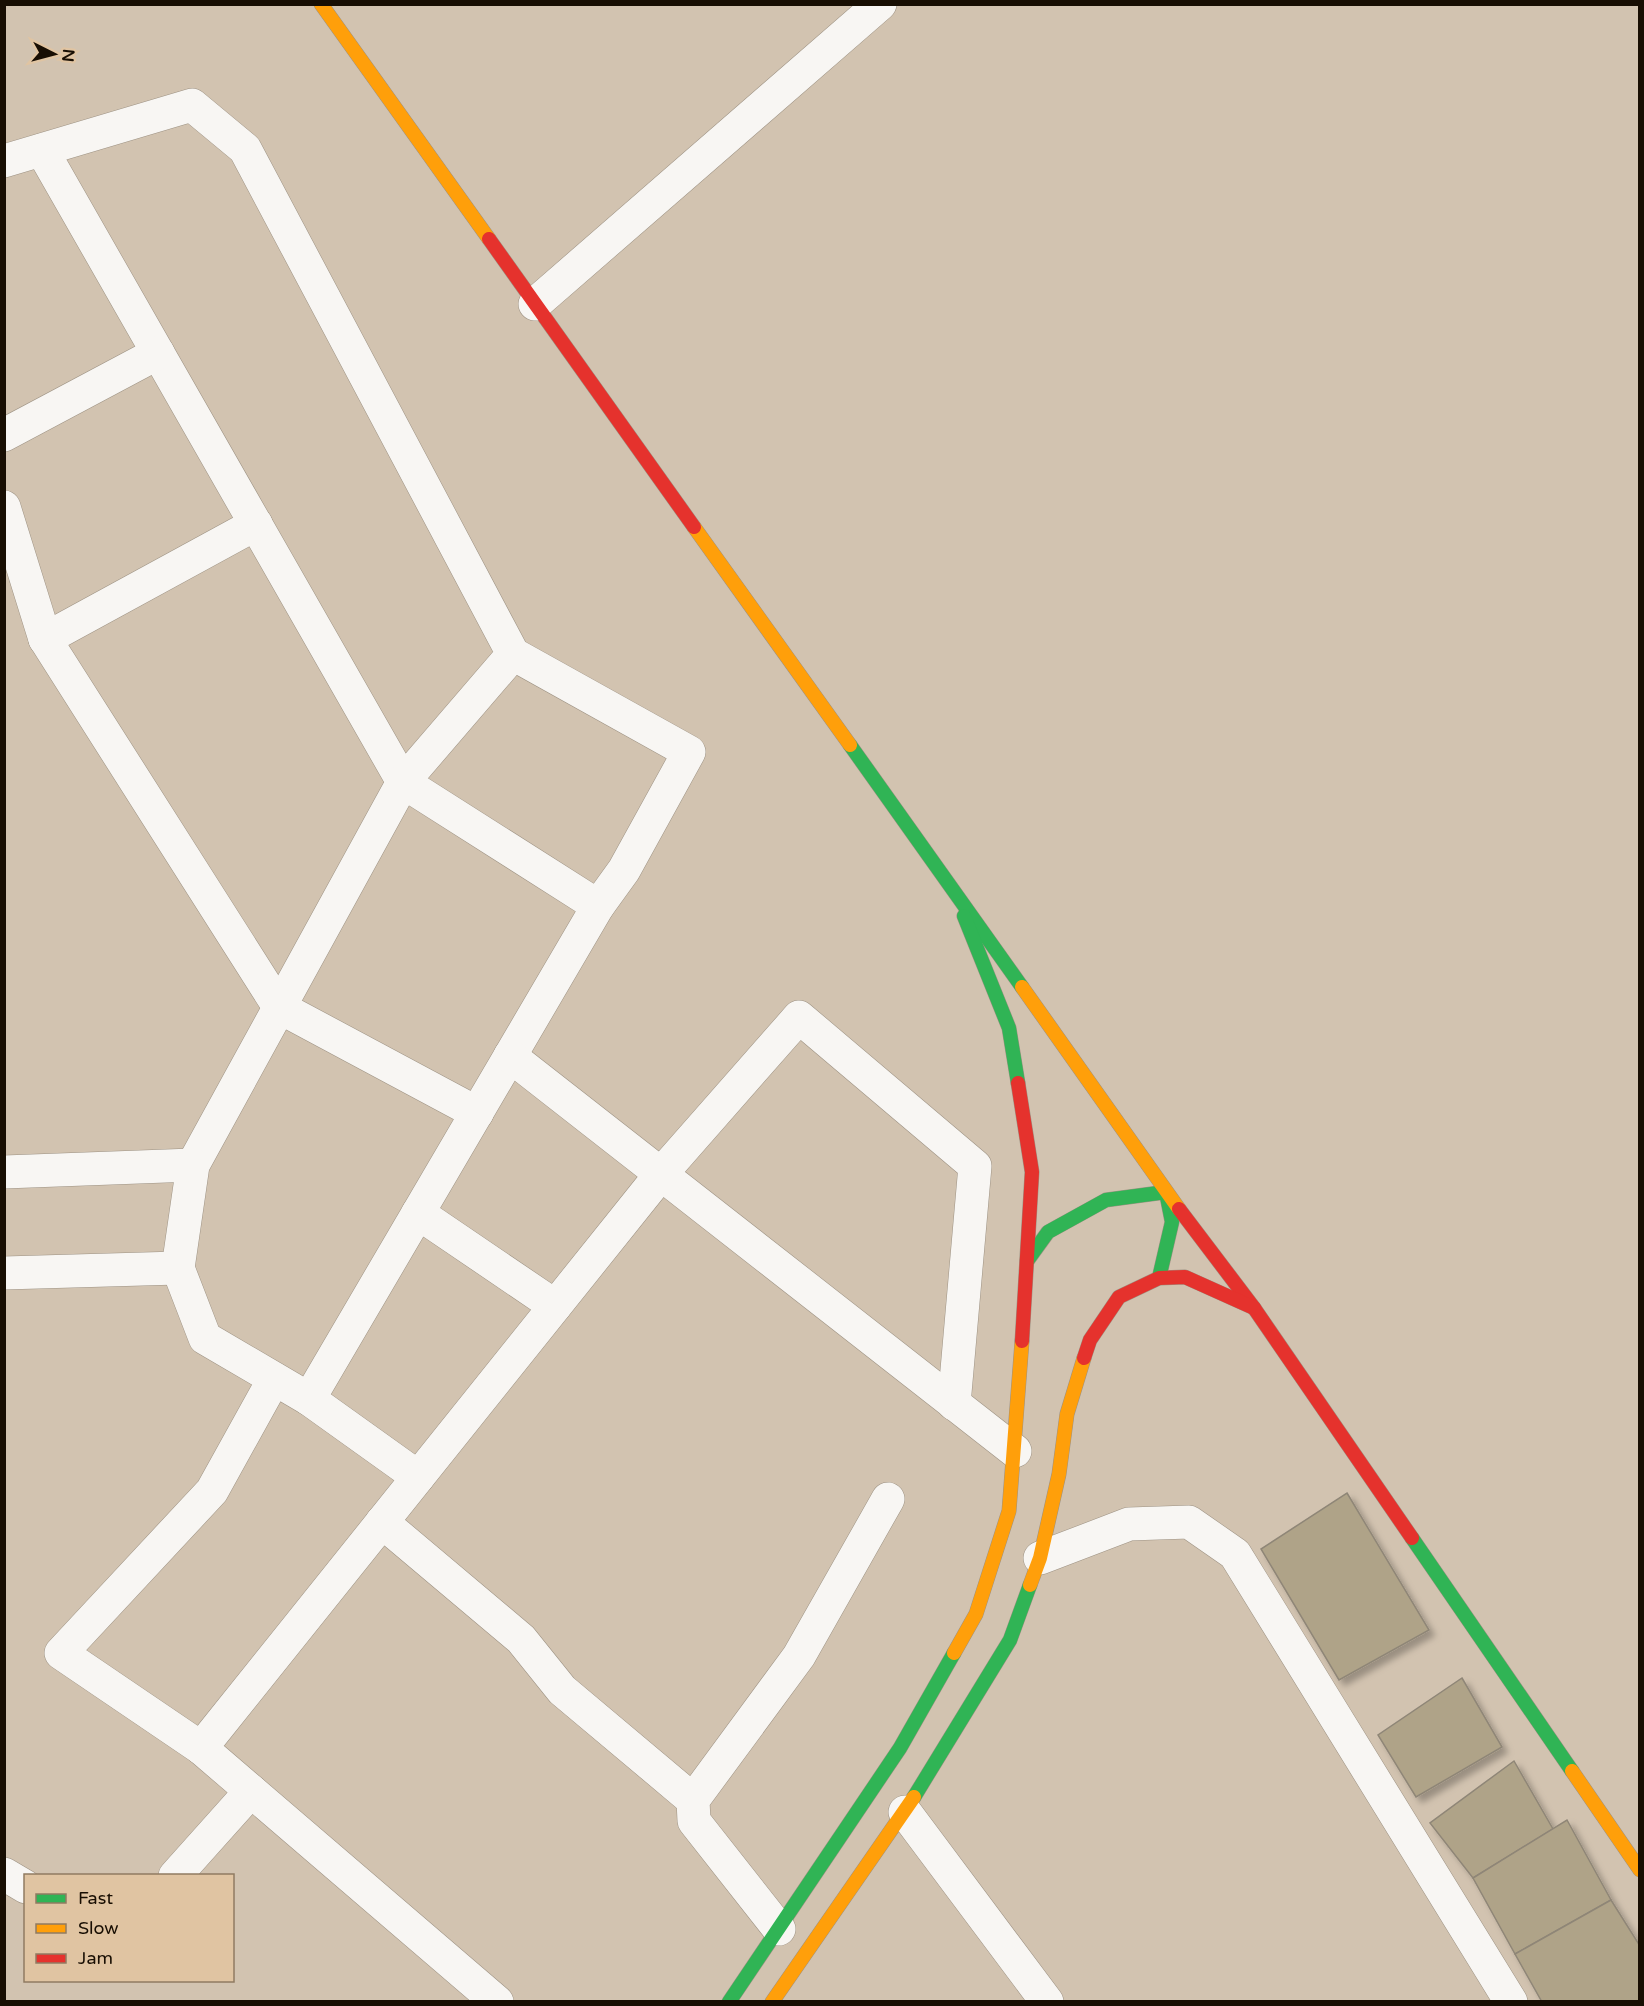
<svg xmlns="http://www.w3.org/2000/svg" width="1644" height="2006" font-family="'Varela Round',sans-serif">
  <defs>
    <filter id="shadow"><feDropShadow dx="5.5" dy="5.5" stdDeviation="3" flood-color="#0004"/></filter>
  </defs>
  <rect width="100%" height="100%" fill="#d2c3b0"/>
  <g fill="#afa388" stroke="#8f8677" stroke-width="1.5" filter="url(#shadow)">
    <polygon points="1347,1493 1429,1630 1339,1680 1261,1549"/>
    <polygon points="1462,1678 1502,1747 1416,1797 1378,1735"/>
    <polygon points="1514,1761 1553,1829 1473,1878 1430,1823"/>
    <polygon points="1567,1820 1611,1900 1515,1954 1473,1878"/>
    <polygon points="1611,1900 1640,1946 1640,2002 1542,2002 1515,1954"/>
  </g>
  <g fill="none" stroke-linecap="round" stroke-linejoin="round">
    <defs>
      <g id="street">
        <polyline points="42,150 403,782 598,906"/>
        <polyline points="4,161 192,105 245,149 513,654 689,752 624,870 598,906 309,1399 205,1338 178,1268 193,1165 403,782 513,654"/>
        <polyline points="535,304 880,4"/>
        <polyline points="4,435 158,353"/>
        <polyline points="4,507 45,639 279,1007 477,1113"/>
        <polyline points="45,639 256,524"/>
        <polyline points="510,1056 1015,1451"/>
        <polyline points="4,1172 193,1165"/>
        <polyline points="418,1213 555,1306"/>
        <polyline points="4,1273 178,1268"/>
        <polyline points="309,1399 418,1477"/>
        <polyline points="382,1522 521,1639 562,1690 693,1800"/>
        <polyline points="1040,1558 1129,1524 1189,1522 1235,1554 1511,2002"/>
        <polyline points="201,1748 61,1653 212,1491 274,1379"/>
        <polyline points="905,1812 1047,2002"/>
        <polyline points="4,1874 26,1887"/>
        <polyline points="175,1876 251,1791"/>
        <polyline points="779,1929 694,1821 693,1800 799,1656 888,1499"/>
        <polyline points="497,2002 201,1748 661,1174 799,1017 975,1166 954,1404"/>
      </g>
      <g id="fast">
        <polyline points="850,745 1022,987"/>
        <polyline points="964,916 1009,1028 1018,1083"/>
        <polyline points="1027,1261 1048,1232 1106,1200 1166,1192 1172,1222 1159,1278"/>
        <polyline points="1412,1538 1572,1771"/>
        <polyline points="914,1797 1010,1640 1030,1585"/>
        <polyline points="729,2002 900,1748 954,1653"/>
      </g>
      <g id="slow">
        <polyline points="321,4 489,239"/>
        <polyline points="694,527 850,745"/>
        <polyline points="1022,987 1179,1209"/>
        <polyline points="1030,1585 1040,1558 1059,1474 1067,1414 1084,1358"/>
        <polyline points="954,1653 976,1614 1009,1511 1022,1341"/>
        <polyline points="1572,1771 1640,1870"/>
        <polyline points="772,2002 914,1797"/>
      </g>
      <g id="jam">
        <polyline points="489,239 694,527"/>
        <polyline points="1018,1083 1032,1172 1022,1341"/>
        <polyline points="1179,1209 1254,1308 1412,1538"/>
        <polyline points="1084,1358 1090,1340 1119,1297 1159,1278 1185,1277 1254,1308"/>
      </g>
    </defs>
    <use href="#street" stroke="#9d9283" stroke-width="34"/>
    <use href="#fast" stroke="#9d9283" stroke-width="15"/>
    <use href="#slow" stroke="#9d9283" stroke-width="15"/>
    <use href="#jam" stroke="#9d9283" stroke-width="15"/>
    <use href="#street" stroke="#f8f6f3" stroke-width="33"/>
    <use href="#fast" stroke="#30b455" stroke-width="14"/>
    <use href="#slow" stroke="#ff9f0a" stroke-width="14"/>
    <use href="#jam" stroke="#e5322d" stroke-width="14"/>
  </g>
  <rect width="1644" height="2006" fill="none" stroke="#180e03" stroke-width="12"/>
  <rect x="24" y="1874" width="210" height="108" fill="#e0c4a2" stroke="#907b62" stroke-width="1.5"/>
  <rect x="36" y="1894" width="30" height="9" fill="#30b455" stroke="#907b62" stroke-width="1.5"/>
  <text x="78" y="1904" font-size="18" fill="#180e03">Fast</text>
  <rect x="36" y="1924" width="30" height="9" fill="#ff9f0a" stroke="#907b62" stroke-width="1.5"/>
  <text x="78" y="1934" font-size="18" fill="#180e03">Slow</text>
  <rect x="36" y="1954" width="30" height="9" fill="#e5322d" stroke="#907b62" stroke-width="1.5"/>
  <text x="78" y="1964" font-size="18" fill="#180e03">Jam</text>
  <g transform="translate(54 54) rotate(96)" stroke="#e0c4a2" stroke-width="4.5" paint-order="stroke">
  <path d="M0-4.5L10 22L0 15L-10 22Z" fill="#180e03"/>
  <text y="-9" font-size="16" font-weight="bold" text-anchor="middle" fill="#180e03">N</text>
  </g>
</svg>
